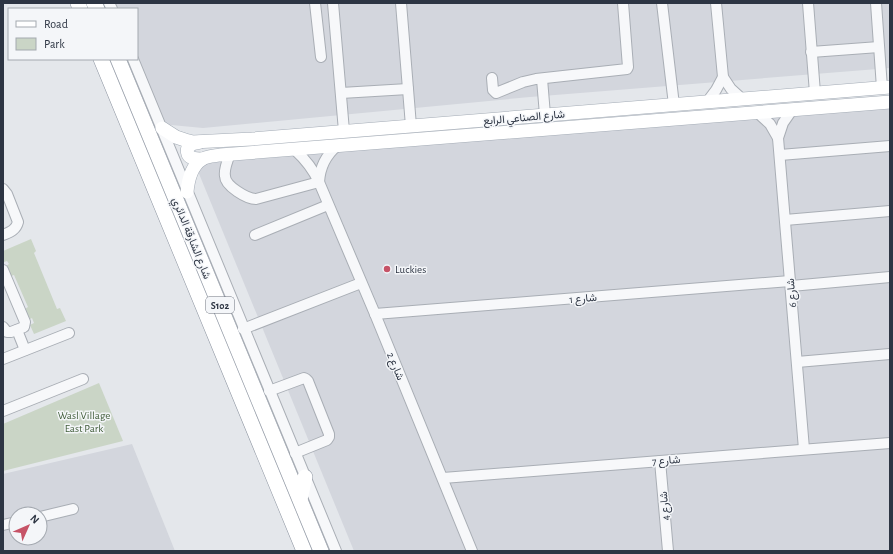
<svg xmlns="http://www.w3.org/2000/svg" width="893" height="554" font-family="'Alegreya Sans',Vazirmatn,sans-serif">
  <rect width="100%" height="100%" fill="#e4e7eb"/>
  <g fill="#d3d6dd" fill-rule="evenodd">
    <polygon points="113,3 890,3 890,68 530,97 203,128 161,124 137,59 137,9 116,9"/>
    <polygon points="890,105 890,551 354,551 195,164"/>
    <path d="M 132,444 L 175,551 L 3,551 L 3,474 ZM 16,514 L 40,514 L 40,538 L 16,538 Z"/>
  </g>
  <g fill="#cad5c6">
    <polygon points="31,239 36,251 34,253 57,309 60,308 66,321 34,334 30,325 34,323 32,318 30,319 25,309 28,307 14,275 11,276 6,266 9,264 7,261 4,262 3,260 3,251"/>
    <polygon points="99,383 123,441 3,471 3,424"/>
  </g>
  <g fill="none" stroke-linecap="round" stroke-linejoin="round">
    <defs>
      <g id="minor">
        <polyline points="109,3 112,9"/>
        <polyline points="315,3 321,57"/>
        <polyline points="333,3 344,131"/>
        <polyline points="401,3 411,126"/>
        <polyline points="662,3 674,105"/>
        <polyline points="716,3 723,77 731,89 742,99"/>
        <polyline points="808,3 815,93"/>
        <polyline points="876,3 882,88"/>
        <polyline points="811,52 879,47"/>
        <polyline points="133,59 336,551"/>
        <polyline points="492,78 493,90 496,93 523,82 536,79 627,69 628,67 623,3"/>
        <polyline points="542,79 545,115"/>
        <polyline points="341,93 408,89"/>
        <polyline points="707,102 716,90 723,77"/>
        <polyline points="792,110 783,123 778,138 804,449"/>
        <polyline points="758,113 770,124 778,138"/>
        <path d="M 295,150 C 305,159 313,169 319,182 L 375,314 L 472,551"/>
        <path d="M 230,154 C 228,159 224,171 225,176 C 225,186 247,199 256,199 L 319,182"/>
        <polyline points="780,155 890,146"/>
        <path d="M 319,182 C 320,167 325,156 337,146"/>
        <path d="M 3,189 L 7,194 L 18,222 C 16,230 10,232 3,235"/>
        <polyline points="785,220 890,211"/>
        <polyline points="255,235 328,205"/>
        <polyline points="3,270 25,322 24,327 11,332 7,332 3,327"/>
        <polyline points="791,286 890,277"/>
        <polyline points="375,314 790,281"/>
        <polyline points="243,329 361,283"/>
        <polyline points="17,330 25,350"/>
        <polyline points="3,359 69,333"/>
        <polyline points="797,362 890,354"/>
        <polyline points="269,391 304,378 306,379 308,381 329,434 329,437 327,440 295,453"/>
        <polyline points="3,411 83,379"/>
        <polyline points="660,461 668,551"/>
        <polyline points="443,478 890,443"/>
        <polyline points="40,517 73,509"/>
        <polyline points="3,525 16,522"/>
      </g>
      <g id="major">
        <polyline points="162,128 176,137 185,140 193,142 252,139 890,87"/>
        <path d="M 200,142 C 197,143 193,143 191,145 C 185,148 187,156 192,158 C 195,159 199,159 202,159"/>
        <path d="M 187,192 C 188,181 191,167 201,160 C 206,156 215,156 220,155 L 890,102"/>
      </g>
      <g id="highway">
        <polyline points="78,3 80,9"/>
        <polyline points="94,3 97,9"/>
        <polyline points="101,59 304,551"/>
        <polyline points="118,59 321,551"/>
        <polyline points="300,499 305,477"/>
      </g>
    </defs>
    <use href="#minor" stroke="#a9aeb5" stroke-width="12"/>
    <use href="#major" stroke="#a4acb6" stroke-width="14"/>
    <use href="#highway" stroke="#8d95a1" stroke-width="16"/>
    <use href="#minor" stroke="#f7f8fa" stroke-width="10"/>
    <use href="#major" stroke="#fff" stroke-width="13"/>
    <use href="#highway" stroke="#fff" stroke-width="15"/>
  </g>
  <circle fill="#c65367" stroke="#f4f6f9" stroke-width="1.5" cx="387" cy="269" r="4"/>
  <g text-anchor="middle" stroke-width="3" stroke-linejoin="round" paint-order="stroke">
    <rect fill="#f4f6f9" stroke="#696f7a" stroke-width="1" x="206" y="297" width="28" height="16" rx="3"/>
    <g font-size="10" font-weight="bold" fill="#2d3543">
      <text x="220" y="309">S102</text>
    </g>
    <g font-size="11" fill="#2d3543" stroke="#f4f6f9">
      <text transform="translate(524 117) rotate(-5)" y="4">شارع الصناعي الرابع</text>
      <text transform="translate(192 238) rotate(68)" y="4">شارع الشارقة الدائري</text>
      <text transform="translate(791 293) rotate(-95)" y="4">شارع 6</text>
      <text transform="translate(583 298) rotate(-5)" y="4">شارع 1</text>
      <text transform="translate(396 366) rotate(67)" y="4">شارع 2</text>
      <text transform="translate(666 460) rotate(-5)" y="4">شارع 7</text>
      <text transform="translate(664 506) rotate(-95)" y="4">شارع 4</text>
    </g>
    <g font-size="11" fill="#2d3543" stroke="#f4f6f9" text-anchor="start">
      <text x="395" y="273">Luckies</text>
    </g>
    <g font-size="11" fill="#425e3b" stroke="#f4f6f9">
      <text x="84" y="419">Wasl Village<tspan x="84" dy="13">East Park</tspan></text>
    </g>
  </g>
  <rect width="893" height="554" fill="none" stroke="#2d3543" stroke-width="8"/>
  <rect x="8" y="8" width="130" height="52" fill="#f4f6f9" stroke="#a4a9b0"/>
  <rect x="16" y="21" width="20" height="6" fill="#ffffff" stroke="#a4a9b0"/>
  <text x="44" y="28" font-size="12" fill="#2d3543">Road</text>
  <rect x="16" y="38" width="20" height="12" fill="#cad5c6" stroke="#a4a9b0"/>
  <text x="44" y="48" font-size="12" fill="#2d3543">Park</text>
  <g transform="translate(28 526) rotate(45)"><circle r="19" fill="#f4f6f9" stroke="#a4a9b0"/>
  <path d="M0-3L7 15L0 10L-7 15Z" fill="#c65367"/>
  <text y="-6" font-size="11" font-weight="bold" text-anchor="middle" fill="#2d3543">N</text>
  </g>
</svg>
